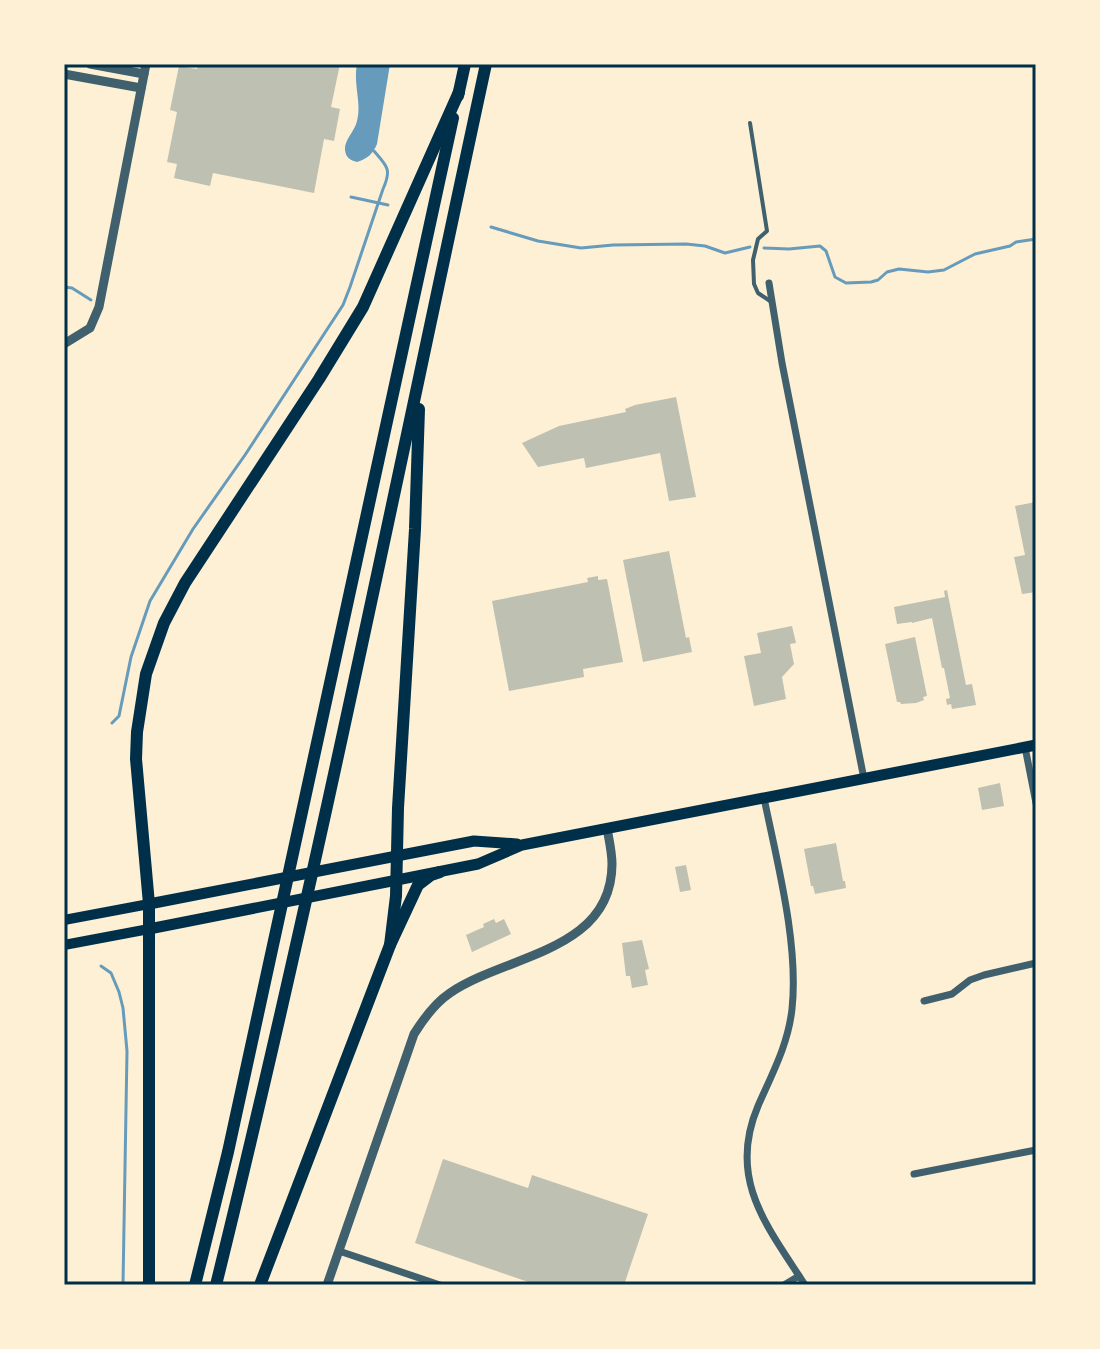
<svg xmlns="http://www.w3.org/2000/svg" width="1100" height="1349" font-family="'Sofia Sans Condensed',sans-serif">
  <rect width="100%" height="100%" fill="#fdf0d5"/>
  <path fill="#669bbc" d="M 357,64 L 390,64 L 377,144 C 373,154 367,159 357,162 C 350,160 346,158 345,150 C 344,140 355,131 357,121 C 362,104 353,84 357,64 Z"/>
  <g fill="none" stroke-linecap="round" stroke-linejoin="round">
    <g stroke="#669bbc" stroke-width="3">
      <polyline points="351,197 388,205"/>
      <polyline points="491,227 538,241 581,248 613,245 686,244 705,246 725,253 750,247"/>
      <polyline points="764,248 789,249 820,246 826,251 835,277 846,283 871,282 878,280 887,272 899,269 928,272 944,270 975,254 1010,246 1016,242 1036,239"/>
      <polyline points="64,287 72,288 91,300"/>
      <path d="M 112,723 L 119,716 L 131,657 L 150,601 L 193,529 L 245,455 L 343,305 L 350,287 L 383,189 C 392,169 387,166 374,151"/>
      <polyline points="101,966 111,973 119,992 123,1008 127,1051 123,1284"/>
    </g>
  </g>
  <g fill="#bec0b2">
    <polygon points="198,64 340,64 331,107 340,109 334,141 324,139 314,193 213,173 210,186 174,178 177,164 167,162 177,112 170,110 179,66 197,69"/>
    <polygon points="676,397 696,497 669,501 660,453 586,468 584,458 538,467 522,443 559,426 626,412 625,409 635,405"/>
    <polygon points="1036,502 1036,592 1022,594 1014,557 1025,555 1015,506"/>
    <polygon points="669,551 686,638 689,637 692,652 643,662 623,560"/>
    <polygon points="598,576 598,580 607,579 623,662 583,669 584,677 509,691 492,601 588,582 587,578"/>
    <polygon points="947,590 966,685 972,684 976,705 952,709 951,704 947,705 946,699 950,698 944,668 942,668 932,618 912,623 912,622 897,624 894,607 945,597 944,591"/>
    <polygon points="792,626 796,643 790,644 794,664 782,677 786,699 754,706 744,656 761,653 757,633"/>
    <polygon points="915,637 927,696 923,697 924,700 916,703 901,704 900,702 897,702 885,644"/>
    <polygon points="1000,783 1004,806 982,810 978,788"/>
    <polygon points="836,843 843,881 845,881 846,888 815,894 813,886 811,886 804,849"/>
    <polygon points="686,865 691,890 680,892 675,867"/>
    <polygon points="494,919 496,923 504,919 511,934 472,952 466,935 484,927 483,924"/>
    <polygon points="642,940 649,969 645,970 648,985 632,988 630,976 626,976 622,943"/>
    <polygon points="443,1159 528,1188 532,1175 648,1214 624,1285 537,1285 415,1243"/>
  </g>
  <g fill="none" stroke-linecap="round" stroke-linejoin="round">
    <polyline stroke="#3f606c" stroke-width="4" points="750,123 767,231 758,239 753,260 754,284 758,293 770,301"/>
    <g stroke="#3f606c" stroke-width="7">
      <polyline points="769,283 782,363 864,779"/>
      <polyline points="1025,747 1036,803"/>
      <path d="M 764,798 C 777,862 799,944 792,1009 C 788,1045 772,1074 758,1106 C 727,1179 767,1226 805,1285"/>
      <polyline points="924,1001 952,994 970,980 984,975 1036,963"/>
      <polyline points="914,1174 1036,1150"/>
      <polyline points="339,1251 440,1285"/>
      <polyline points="784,1285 799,1276"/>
    </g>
    <g stroke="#3f606c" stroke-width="9">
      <polyline points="90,64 144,74"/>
      <polyline points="64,74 141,88"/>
      <polyline points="64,344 90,328 99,307 146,64"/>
      <path d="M 327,1285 L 414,1034 C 424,1018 435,1003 450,993 C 505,955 612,952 612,864 C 612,852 609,840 607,828"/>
    </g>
    <g stroke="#003049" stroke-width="10">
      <polyline points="64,920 149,904"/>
      <polyline points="64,945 149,929"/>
    </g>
    <g stroke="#003049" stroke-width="11">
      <polyline points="149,904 474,841 517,844"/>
      <polyline points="149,929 478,864 522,845 1036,745"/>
    </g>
    <g stroke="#003049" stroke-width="12">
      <polyline points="458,96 465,64"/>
      <polyline points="390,945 396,896 398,808 415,529 419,409"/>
      <polyline points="149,1285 149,904 136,759 137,732 146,674 164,623 185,583 319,379 363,307 459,92"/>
      <polyline points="195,1285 228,1152 453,118"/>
      <path d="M 216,1285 C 316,880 398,471 486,64"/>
      <polyline points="260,1285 390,945 418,885 431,875 440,872"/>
    </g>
  </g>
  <rect width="1100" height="1349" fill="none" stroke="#fdf0d5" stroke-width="132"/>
  <rect x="66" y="66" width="968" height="1217" fill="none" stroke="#003049" stroke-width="3"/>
</svg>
